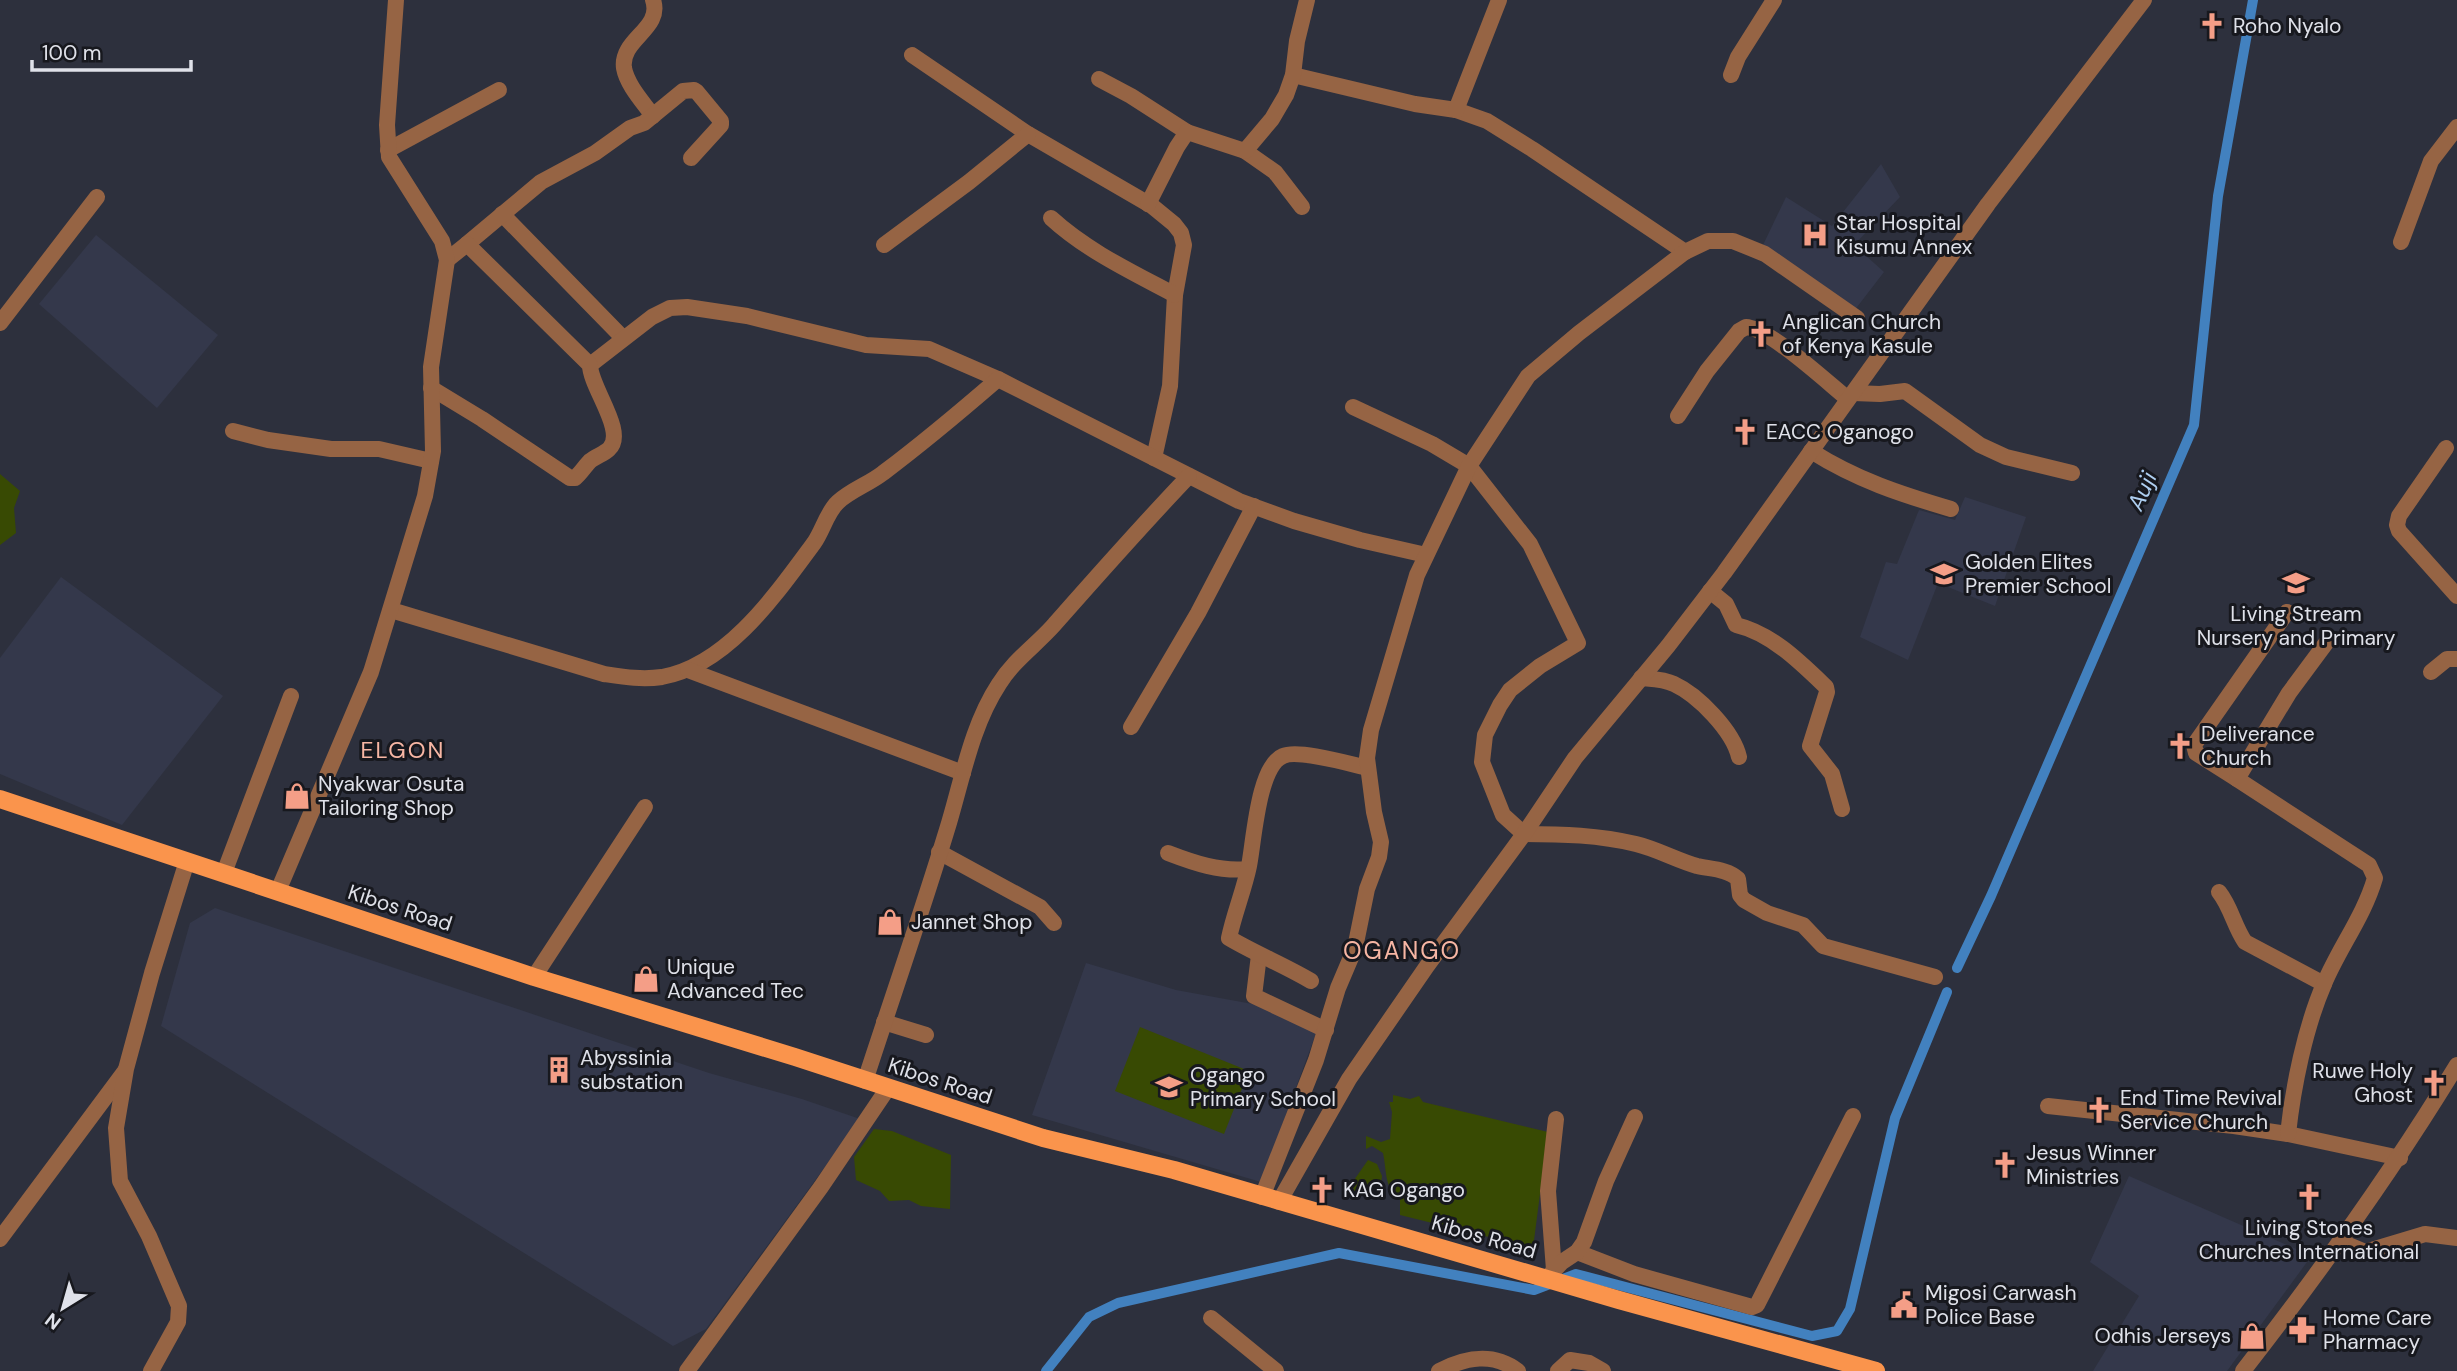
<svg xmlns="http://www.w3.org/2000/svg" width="2457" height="1371" font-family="'DM Sans',sans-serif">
  <rect width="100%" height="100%" fill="#2d303d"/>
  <g fill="#34384b">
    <polygon points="1881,164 1900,197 1854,245 1884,272 1854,311 1763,245 1786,197 1832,226"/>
    <polygon points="96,235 218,335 157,408 39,304"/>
    <polygon points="1965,497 2026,517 1995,606 1938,583 1908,660 1860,637 1886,562 1897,564 1919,510 1955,520"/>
    <polygon points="61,577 223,696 122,825 0,774 0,658"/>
    <polygon points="215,908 709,1073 802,1099 860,1119 706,1329 673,1346 161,1026 190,923"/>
    <polygon points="1086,963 1176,990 1258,1005 1318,1028 1261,1182 1032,1115"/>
    <polygon points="2129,1176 2303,1252 2310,1258 2227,1371 2093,1371 2139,1296 2090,1262"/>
  </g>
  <g fill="#384a03">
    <polygon points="0,474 20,491 14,508 16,533 0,545"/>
    <polygon points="1140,1027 1249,1071 1224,1134 1115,1091"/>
    <path d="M 1393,1095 L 1410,1099 L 1419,1096 L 1423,1102 L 1548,1132 L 1533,1248 L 1400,1215 L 1400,1200 C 1384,1188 1387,1172 1383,1153 L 1372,1146 L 1366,1149 L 1366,1136 L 1381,1142 L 1390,1139 L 1392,1112 L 1389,1102 L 1393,1102 Z"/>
    <polygon points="874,1129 892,1131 951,1155 950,1209 921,1206 909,1200 889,1201 880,1191 856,1180 854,1157"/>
    <polygon points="1368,1160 1377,1164 1382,1176 1381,1183 1372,1185 1369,1191 1354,1191 1352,1183"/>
  </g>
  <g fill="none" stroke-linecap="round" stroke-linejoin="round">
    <g stroke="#4281bf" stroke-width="10">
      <polyline points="1957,968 1991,896 2194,425 2218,196 2253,0"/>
      <polyline points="1046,1371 1089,1317 1118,1303 1339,1253 1534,1290 1576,1274 1812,1336 1837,1331 1850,1309 1895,1118 1947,992"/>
    </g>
    <g stroke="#966444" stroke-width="16">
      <polyline points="912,55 1028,134 1152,206 1174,224 1181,233 1184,245 1175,295 1170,386 1154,458"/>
      <polyline points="1293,75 1415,104 1456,110 1487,121 1532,149 1685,252"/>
      <polyline points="1731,75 1738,57 1774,0"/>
      <polyline points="1099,79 1131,96 1187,132"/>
      <polyline points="1456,110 1499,0"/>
      <path d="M 653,116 C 643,102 627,85 624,68 C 620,39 663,29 653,0"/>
      <polyline points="388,150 499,90"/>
      <polyline points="1245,151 1275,172 1302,207"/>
      <polyline points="1148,204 1177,147 1187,132 1245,151 1272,119 1286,95 1293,75 1297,41 1307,0"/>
      <polyline points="502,214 623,338"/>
      <path d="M 1051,218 C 1087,251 1132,272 1175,295"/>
      <polyline points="2401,242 2431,161 2457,127"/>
      <polyline points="467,244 541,182 595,153 630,128 644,123 683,91 694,90 697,92 721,121 721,125 691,158"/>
      <polyline points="884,245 969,182 1028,134"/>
      <polyline points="0,323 97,197"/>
      <polyline points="590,365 652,317 670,308 687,307 747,316 866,345 929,349 998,379 1239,501 1294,521 1360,540 1426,555"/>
      <path d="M 431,388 L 482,419 L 570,478 L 575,478 C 581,473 585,466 590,461 C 596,456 604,454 609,449 C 627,432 590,387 590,365 L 467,244 L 447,260"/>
      <polyline points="1853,393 1880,394 1905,391 1980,445 2006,457 2072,473"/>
      <path d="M 1353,407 L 1432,444 L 1469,466 L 1530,544 L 1578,643 L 1540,666 L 1510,690 L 1500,705 L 1485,735 L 1482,762 L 1503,815 L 1524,834 C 1562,834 1599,835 1636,844 C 1657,849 1676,860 1697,866 C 1710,869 1728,869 1738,879 L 1740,895 L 1744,900 L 1767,913 L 1803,925 L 1823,946 L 1935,977"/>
      <path d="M 1678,416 L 1707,371 L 1739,331 L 1746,327 C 1769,328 1828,383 1848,399"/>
      <polyline points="233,431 268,440 331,449 379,449 431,461"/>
      <polyline points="2446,448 2399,516 2397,525 2399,531 2457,596"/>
      <path d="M 1811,451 C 1857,480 1900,494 1951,509"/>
      <path d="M 1710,591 L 1726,604 L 1736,625 C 1771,633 1800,662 1826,687 L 1827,692 L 1810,746 L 1832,774 L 1842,809"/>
      <path d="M 391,610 L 604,674 C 624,677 642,680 662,677 C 728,665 777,593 814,543 C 823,530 827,512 838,502 C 851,490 869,484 883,473 C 923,443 961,411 998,379"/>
      <polyline points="688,670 963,773"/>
      <polyline points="2431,672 2447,659 2457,659"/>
      <path d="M 1641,678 C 1652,679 1664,679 1674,684 C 1698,695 1733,731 1739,757"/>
      <polyline points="1131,727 1198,613 1254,506"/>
      <polyline points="2237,779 2196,753 2194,745 2287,612"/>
      <polyline points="939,852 1040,907 1054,923"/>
      <path d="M 1168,853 C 1194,863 1220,872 1248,869"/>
      <polyline points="224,873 291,696"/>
      <polyline points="278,891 371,672 425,496 433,451 431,367 447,260 442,241 389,157 387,125 396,0"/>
      <path d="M 2219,892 C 2231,907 2234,926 2245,942 L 2324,984"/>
      <polyline points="1259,955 1254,996 1326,1030"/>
      <polyline points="534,977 645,807"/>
      <path d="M 1311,981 C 1284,965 1256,954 1229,938 C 1234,914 1244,890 1249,866 C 1254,841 1258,766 1283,756 C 1298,749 1350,764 1368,768"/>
      <polyline points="884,1022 926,1035"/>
      <path d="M 865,1081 C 893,995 923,909 949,823 C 963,776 972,725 999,684 C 1014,660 1035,646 1053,626 C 1098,575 1142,525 1189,476"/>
      <polyline points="2048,1106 2234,1126 2288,1134 2400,1158"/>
      <path d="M 2288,1134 C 2293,1087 2305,1028 2324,984 C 2339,948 2364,916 2375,878 L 2369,865 L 2237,779 L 2289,693 L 2329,639"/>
      <polyline points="1262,1197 1316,1060 1338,988 1355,948 1367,889 1379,857 1381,842 1374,812 1367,758 1371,730 1417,575 1469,466 1528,376 1579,333 1685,252 1708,241 1733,241 1765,254 1857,318"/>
      <polyline points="1279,1202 1349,1079 1427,966 1524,834 1575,758 1668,646 1724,573 1988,204 2144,0"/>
      <polyline points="0,1239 125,1071"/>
      <polyline points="2341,1242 2365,1252 2425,1234 2457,1238"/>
      <polyline points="1577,1252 1634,1274 1752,1307 1757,1305 1853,1116"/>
      <polyline points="1554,1270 1548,1191 1556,1119"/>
      <polyline points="1546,1279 1562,1262 1577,1252 1584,1242 1606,1181 1635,1117"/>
      <polyline points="1211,1318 1276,1371"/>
      <polyline points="151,1371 178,1322 179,1306 149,1236 120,1181 116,1128 126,1069 152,973 187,861"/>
      <polyline points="687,1371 821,1187 888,1088"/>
      <path d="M 1439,1371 C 1466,1357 1493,1352 1518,1371"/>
      <polyline points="1558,1371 1570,1360 1589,1363 1603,1371"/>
      <path d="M 2243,1371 C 2320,1272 2392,1172 2457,1065"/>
    </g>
    <polyline stroke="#fa944c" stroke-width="18" points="0,799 534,977 795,1057 1043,1138 1174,1170 1619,1300 1876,1371"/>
  </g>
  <defs>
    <symbol id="church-bare" viewBox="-9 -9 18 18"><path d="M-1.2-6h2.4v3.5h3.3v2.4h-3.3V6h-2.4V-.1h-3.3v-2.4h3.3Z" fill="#f49e87" stroke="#17181e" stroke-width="2.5" paint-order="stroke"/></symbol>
    <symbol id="hospital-bare" viewBox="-9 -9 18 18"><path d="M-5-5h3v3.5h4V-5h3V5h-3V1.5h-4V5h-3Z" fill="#f49e87" stroke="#17181e" stroke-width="2.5" paint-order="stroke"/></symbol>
    <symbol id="school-bare" viewBox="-9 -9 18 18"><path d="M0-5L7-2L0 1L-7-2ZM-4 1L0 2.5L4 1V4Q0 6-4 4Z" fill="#f49e87" stroke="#17181e" stroke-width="2.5" paint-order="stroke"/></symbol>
    <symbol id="shop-bare" viewBox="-9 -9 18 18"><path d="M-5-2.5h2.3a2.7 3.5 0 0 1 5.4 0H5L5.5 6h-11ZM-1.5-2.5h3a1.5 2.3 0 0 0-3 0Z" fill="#f49e87" stroke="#17181e" stroke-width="2.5" paint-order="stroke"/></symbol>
    <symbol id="building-bare" viewBox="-9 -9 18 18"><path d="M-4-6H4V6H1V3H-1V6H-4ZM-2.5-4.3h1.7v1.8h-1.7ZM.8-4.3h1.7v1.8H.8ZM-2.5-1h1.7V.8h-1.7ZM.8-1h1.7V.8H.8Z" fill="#f49e87" stroke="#17181e" stroke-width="2.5" paint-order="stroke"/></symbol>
    <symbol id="civic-bare" viewBox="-9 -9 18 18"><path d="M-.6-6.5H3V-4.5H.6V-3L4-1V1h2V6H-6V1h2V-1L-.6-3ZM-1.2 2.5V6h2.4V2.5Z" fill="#f49e87" stroke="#17181e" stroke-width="2.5" paint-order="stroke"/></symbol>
    <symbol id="pharmacy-bare" viewBox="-9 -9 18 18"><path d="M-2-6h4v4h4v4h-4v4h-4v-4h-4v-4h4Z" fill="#f49e87" stroke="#17181e" stroke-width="2.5" paint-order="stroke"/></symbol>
  </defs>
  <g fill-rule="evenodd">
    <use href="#church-bare" x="2193" y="7" width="38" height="38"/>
    <use href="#hospital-bare" x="1796" y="216" width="38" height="38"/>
    <use href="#church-bare" x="1742" y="315" width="38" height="38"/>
    <use href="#church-bare" x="1726" y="413" width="38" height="38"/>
    <use href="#school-bare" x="1925" y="555" width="38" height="38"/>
    <use href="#school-bare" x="2277" y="564" width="38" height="38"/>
    <use href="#church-bare" x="2161" y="727" width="38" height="38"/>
    <use href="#shop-bare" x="278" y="777" width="38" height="38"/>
    <use href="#shop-bare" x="871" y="903" width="38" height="38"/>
    <use href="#shop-bare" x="627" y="960" width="38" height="38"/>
    <use href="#building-bare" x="540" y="1051" width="38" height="38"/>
    <use href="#church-bare" x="2415" y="1064" width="38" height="38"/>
    <use href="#school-bare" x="1150" y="1068" width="38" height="38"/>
    <use href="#church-bare" x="2080" y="1091" width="38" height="38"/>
    <use href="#church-bare" x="1986" y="1146" width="38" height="38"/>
    <use href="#church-bare" x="1303" y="1171" width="38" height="38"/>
    <use href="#church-bare" x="2290" y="1178" width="38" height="38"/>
    <use href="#civic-bare" x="1885" y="1286" width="38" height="38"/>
    <use href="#pharmacy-bare" x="2283" y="1311" width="38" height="38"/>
    <use href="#shop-bare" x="2233" y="1317" width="38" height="38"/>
  </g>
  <g text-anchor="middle" stroke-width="6" stroke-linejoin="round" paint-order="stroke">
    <g font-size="21" fill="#dfe1e9" stroke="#17181e" text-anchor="start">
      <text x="2233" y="33">Roho Nyalo</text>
      <text x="1836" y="230">Star Hospital<tspan x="1836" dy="24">Kisumu Annex</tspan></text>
      <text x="1782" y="329">Anglican Church<tspan x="1782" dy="24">of Kenya Kasule</tspan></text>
      <text x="1766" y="439">EACC Oganogo</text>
      <text x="1965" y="569">Golden Elites<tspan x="1965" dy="24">Premier School</tspan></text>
      <text x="2296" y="621" text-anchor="middle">Living Stream<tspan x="2296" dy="24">Nursery and Primary</tspan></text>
      <text x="2201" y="741">Deliverance<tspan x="2201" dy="24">Church</tspan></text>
      <text x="318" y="791">Nyakwar Osuta<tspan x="318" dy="24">Tailoring Shop</tspan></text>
      <text x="911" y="929">Jannet Shop</text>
      <text x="667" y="974">Unique<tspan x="667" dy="24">Advanced Tec</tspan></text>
      <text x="580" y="1065">Abyssinia<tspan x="580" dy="24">substation</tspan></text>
      <text x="2413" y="1078" text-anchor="end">Ruwe Holy<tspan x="2413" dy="24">Ghost</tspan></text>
      <text x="1190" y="1082">Ogango<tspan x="1190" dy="24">Primary School</tspan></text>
      <text x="2120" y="1105">End Time Revival<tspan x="2120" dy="24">Service Church</tspan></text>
      <text x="2026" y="1160">Jesus Winner<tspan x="2026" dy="24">Ministries</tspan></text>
      <text x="1343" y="1197">KAG Ogango</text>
      <text x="2309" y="1235" text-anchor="middle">Living Stones<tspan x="2309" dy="24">Churches International</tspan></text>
      <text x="1925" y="1300">Migosi Carwash<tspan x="1925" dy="24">Police Base</tspan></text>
      <text x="2323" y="1325">Home Care<tspan x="2323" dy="24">Pharmacy</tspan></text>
      <text x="2231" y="1343" text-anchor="end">Odhis Jerseys</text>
    </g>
    <g font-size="21" fill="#dfe1e9" stroke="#17181e">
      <text transform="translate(400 908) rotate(18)" y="7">Kibos Road</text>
      <text transform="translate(940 1081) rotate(18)" y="7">Kibos Road</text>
      <text transform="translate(1484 1237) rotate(16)" y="7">Kibos Road</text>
    </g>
    <g font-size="23" font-style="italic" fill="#aecef0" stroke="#17181e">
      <text transform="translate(2142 491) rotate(-66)" y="8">Auji</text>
    </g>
    <g font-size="23" letter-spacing="2" fill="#f7b6a4" stroke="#17181e">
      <text x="403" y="758">ELGON</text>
    </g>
    <g font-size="24" letter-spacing="2" fill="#f7b6a4" stroke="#17181e">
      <text x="1402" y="959">OGANGO</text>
    </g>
  </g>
  <g transform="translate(63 1308) rotate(217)" stroke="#17181e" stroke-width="5" paint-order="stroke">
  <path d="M0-5L12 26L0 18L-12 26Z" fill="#dfe1e9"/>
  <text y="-10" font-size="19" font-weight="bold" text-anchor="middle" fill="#dfe1e9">N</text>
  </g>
  <path d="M32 60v10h159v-10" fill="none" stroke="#dfe1e9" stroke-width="3.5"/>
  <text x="42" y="60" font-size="21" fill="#dfe1e9" stroke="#17181e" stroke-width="5" paint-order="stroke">100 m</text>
</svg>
